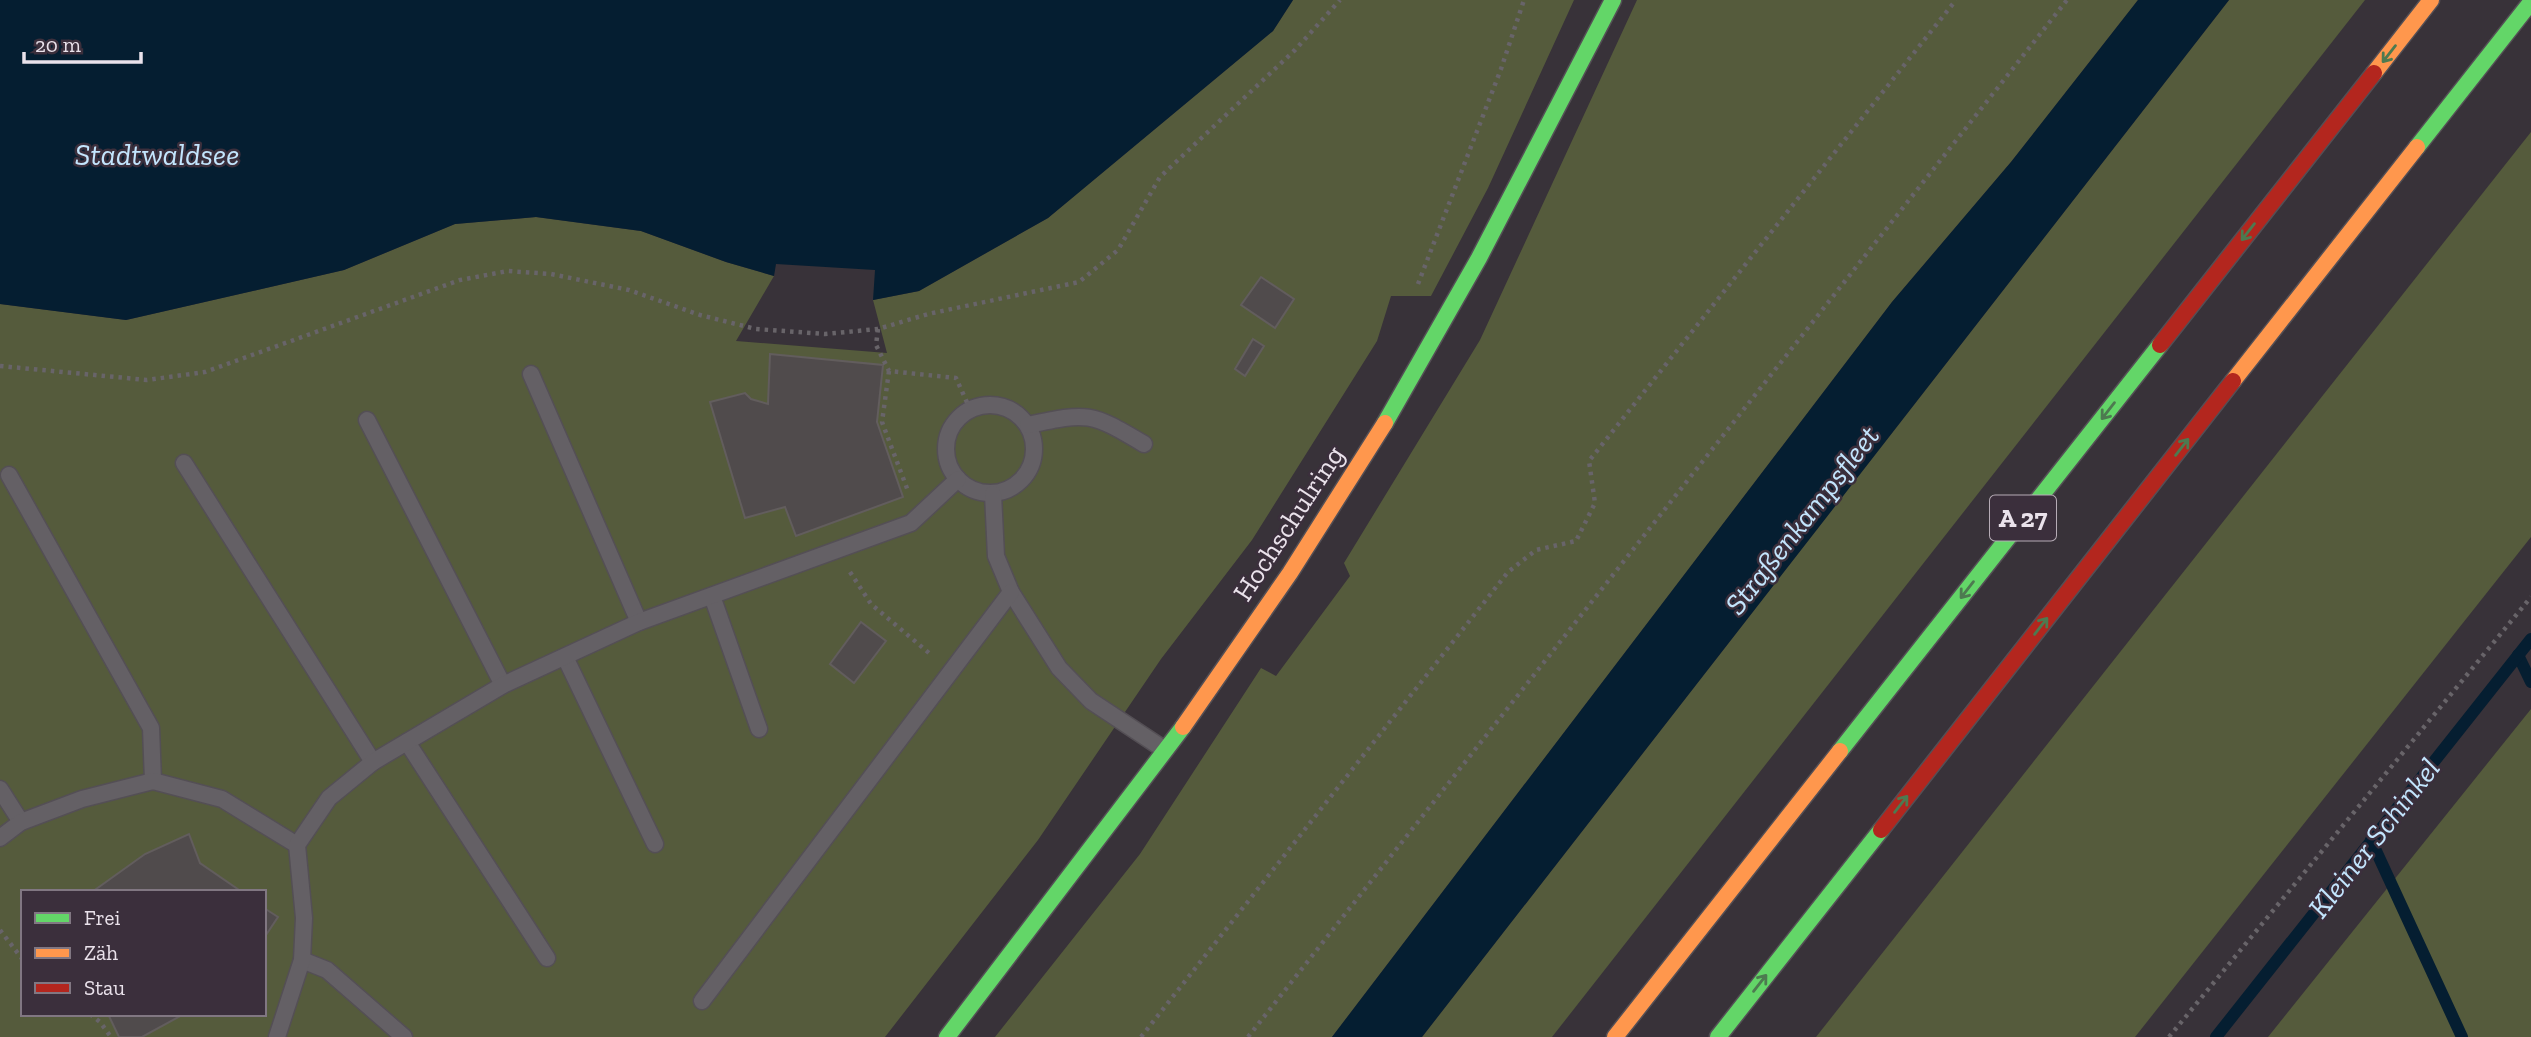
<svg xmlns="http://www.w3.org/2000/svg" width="2531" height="1037" font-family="'Zilla Slab',serif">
  <rect width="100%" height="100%" fill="#383239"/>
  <g fill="#555b3c" fill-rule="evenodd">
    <path d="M 1293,0 L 1574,0 L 1488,188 L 1431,296 L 1391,296 L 1377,341 L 1252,540 L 1161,659 L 1038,840 L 885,1037 L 0,1037 L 0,304 L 126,320 L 344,270 L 455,224 L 536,217 L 641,231 L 726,262 L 774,276 L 736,341 L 887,353 L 873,300 L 919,291 L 1048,218 L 1273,31 ZM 23,892 L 264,892 L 264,1014 L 23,1014 Z"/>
    <polygon points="1637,0 2138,0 2011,162 1892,302 1332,1037 995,1037 1140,854 1261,668 1276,676 1350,576 1344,563 1480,340"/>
    <polygon points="2229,0 2365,0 1552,1037 1422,1037"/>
    <polygon points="2531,132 2531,537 2135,1037 1816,1037"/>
    <polygon points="2531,709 2531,1037 2268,1037"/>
  </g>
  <g fill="#051e31">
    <polygon points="0,0 1293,0 1273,31 1048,218 919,291 873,300 875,270 776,264 774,276 726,262 641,231 536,217 455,224 344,270 126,320 0,304"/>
    <polygon points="2138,0 2229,0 1422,1037 1332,1037 1892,302 2011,162"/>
  </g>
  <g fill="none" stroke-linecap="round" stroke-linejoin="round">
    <g stroke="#051e31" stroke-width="12">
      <polyline points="2518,655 2531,682"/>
      <polyline points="2371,840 2462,1037"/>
      <polyline points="2216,1037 2531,639"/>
    </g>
  </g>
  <g fill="#504b4c" stroke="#625d5d" stroke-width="2">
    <polygon points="1261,277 1294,299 1275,328 1241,305"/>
    <polygon points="1253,339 1264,346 1245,376 1235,369"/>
    <polygon points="770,354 883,365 877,422 903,497 796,536 785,507 745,518 710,402 745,393 751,399 768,404"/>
    <polygon points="861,622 886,641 854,683 830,664"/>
    <polygon points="189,834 200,863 242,892 92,892 145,854"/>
    <polygon points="264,908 278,917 264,938"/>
    <polygon points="108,1014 184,1014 142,1037 119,1037"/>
  </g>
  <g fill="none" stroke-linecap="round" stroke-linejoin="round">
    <defs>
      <g id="lane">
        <polyline points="531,374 639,622"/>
        <circle cx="990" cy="449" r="44"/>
        <polyline points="367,420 503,685"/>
        <path d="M 1028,425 C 1089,412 1090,412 1144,444"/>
        <polyline points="184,463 373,762"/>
        <polyline points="9,475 151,728 153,781"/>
        <polyline points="993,494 996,556 1011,592 1059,668 1091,701 1165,750"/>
        <polyline points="712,596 759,729"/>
        <polyline points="565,657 655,844"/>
        <polyline points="407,742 547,958"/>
        <polyline points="0,789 21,822"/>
        <polyline points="0,838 21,822 82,799 153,781 222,799 297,845"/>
        <polyline points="302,960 327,970 404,1037"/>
        <polyline points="702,1001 1011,592"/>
        <polyline points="277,1037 302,960 304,918 297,845 329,798 373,762 503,685 639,622 911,523 958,479"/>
      </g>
      <g id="fast">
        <polyline points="2417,147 2531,2"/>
        <polyline points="1385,423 1479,258 1613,0"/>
        <polyline points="1840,751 2160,345"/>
        <polyline points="947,1037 1183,727"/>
        <polyline points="1718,1037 1881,830"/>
      </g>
      <g id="slow">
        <polyline points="2374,73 2431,0"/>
        <polyline points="2233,381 2417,147"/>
        <polyline points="1183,727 1290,573 1385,423"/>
        <polyline points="1615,1037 1840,751"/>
      </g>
      <g id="jam">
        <polyline points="2160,345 2374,73"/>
        <polyline points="1881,830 2233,381"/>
      </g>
    </defs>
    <use href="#lane" stroke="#544f55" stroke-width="19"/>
    <use href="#fast" stroke="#544f55" stroke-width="19"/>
    <use href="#slow" stroke="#544f55" stroke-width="19"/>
    <use href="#jam" stroke="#544f55" stroke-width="19"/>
    <g stroke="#686469" stroke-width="4.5" stroke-dasharray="3.5 5" stroke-linecap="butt">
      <polyline points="1418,284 1501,69 1524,0"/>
      <polyline points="878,329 876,345 889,371 956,378 970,409"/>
      <polyline points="0,366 147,380 205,372 460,280 508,271 551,274 629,290 700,315 756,329 825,334 878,329 928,314 1079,282 1118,250 1160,177 1295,50 1340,0"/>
      <polyline points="889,371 882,422 908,491"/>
      <polyline points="850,572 871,604 929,653"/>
      <polyline points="0,930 23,960"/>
      <polyline points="90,1014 100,1022 111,1037"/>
      <polyline points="1141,1037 1508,572 1536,550 1576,541 1595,503 1589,461 1956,0"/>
      <polyline points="1248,1037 2067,0"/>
      <polyline points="2169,1037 2531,597"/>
    </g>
    <use href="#lane" stroke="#646065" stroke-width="16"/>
    <use href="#fast" stroke="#63d668" stroke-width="16"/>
    <use href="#slow" stroke="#ff974d" stroke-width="16"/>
    <use href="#jam" stroke="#b3261e" stroke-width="16"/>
  </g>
  <defs><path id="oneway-shaft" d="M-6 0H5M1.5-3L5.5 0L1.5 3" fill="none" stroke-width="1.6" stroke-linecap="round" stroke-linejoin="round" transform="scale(1.75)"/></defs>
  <g stroke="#4d7a50">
    <use href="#oneway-shaft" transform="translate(2389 54) rotate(128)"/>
    <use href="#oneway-shaft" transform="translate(2248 232) rotate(128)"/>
    <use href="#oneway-shaft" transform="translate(2108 411) rotate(128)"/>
    <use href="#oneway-shaft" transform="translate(2182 447) rotate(-52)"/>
    <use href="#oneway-shaft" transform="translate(1967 590) rotate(128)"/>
    <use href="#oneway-shaft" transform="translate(2041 626) rotate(-52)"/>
    <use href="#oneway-shaft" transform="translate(1901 804) rotate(-52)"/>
    <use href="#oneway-shaft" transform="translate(1760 983) rotate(-52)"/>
  </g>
  <g text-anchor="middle" stroke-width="5" stroke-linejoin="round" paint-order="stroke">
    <rect fill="#3b2f3c" stroke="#b6acb6" stroke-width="2" x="1990" y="495.5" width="66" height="45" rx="5"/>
    <g font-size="26" font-weight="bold" fill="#eae2eb">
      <text x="2023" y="527">A 27</text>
    </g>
    <g font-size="28" fill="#eae2eb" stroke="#3b2f3c">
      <text transform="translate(1288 523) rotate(-57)" y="10">Hochschulring</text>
    </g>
    <g font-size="30" font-style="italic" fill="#c3e5fd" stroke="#3b2f3c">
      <text x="157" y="165">Stadtwaldsee</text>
      <text transform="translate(1802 520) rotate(-52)" y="10">Straßenkampsfleet</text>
      <text transform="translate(2374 838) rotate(-52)" y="10">Kleiner Schinkel</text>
    </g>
  </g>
  <rect x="21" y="890" width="245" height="126" fill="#3b2f3c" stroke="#817782" stroke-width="2"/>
  <rect x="35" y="913" width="35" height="10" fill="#63d668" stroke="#817782" stroke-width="2"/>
  <text x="84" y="925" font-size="21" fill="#eae2eb">Frei</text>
  <rect x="35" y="948" width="35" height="10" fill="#ff974d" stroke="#817782" stroke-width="2"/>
  <text x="84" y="960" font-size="21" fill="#eae2eb">Zäh</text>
  <rect x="35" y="983" width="35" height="10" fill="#b3261e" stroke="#817782" stroke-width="2"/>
  <text x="84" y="995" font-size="21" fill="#eae2eb">Stau</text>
  <path d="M24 52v10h117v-10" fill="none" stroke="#eae2eb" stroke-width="3.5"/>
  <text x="35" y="52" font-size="21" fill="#eae2eb" stroke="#3b2f3c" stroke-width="5" paint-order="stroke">20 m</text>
</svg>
